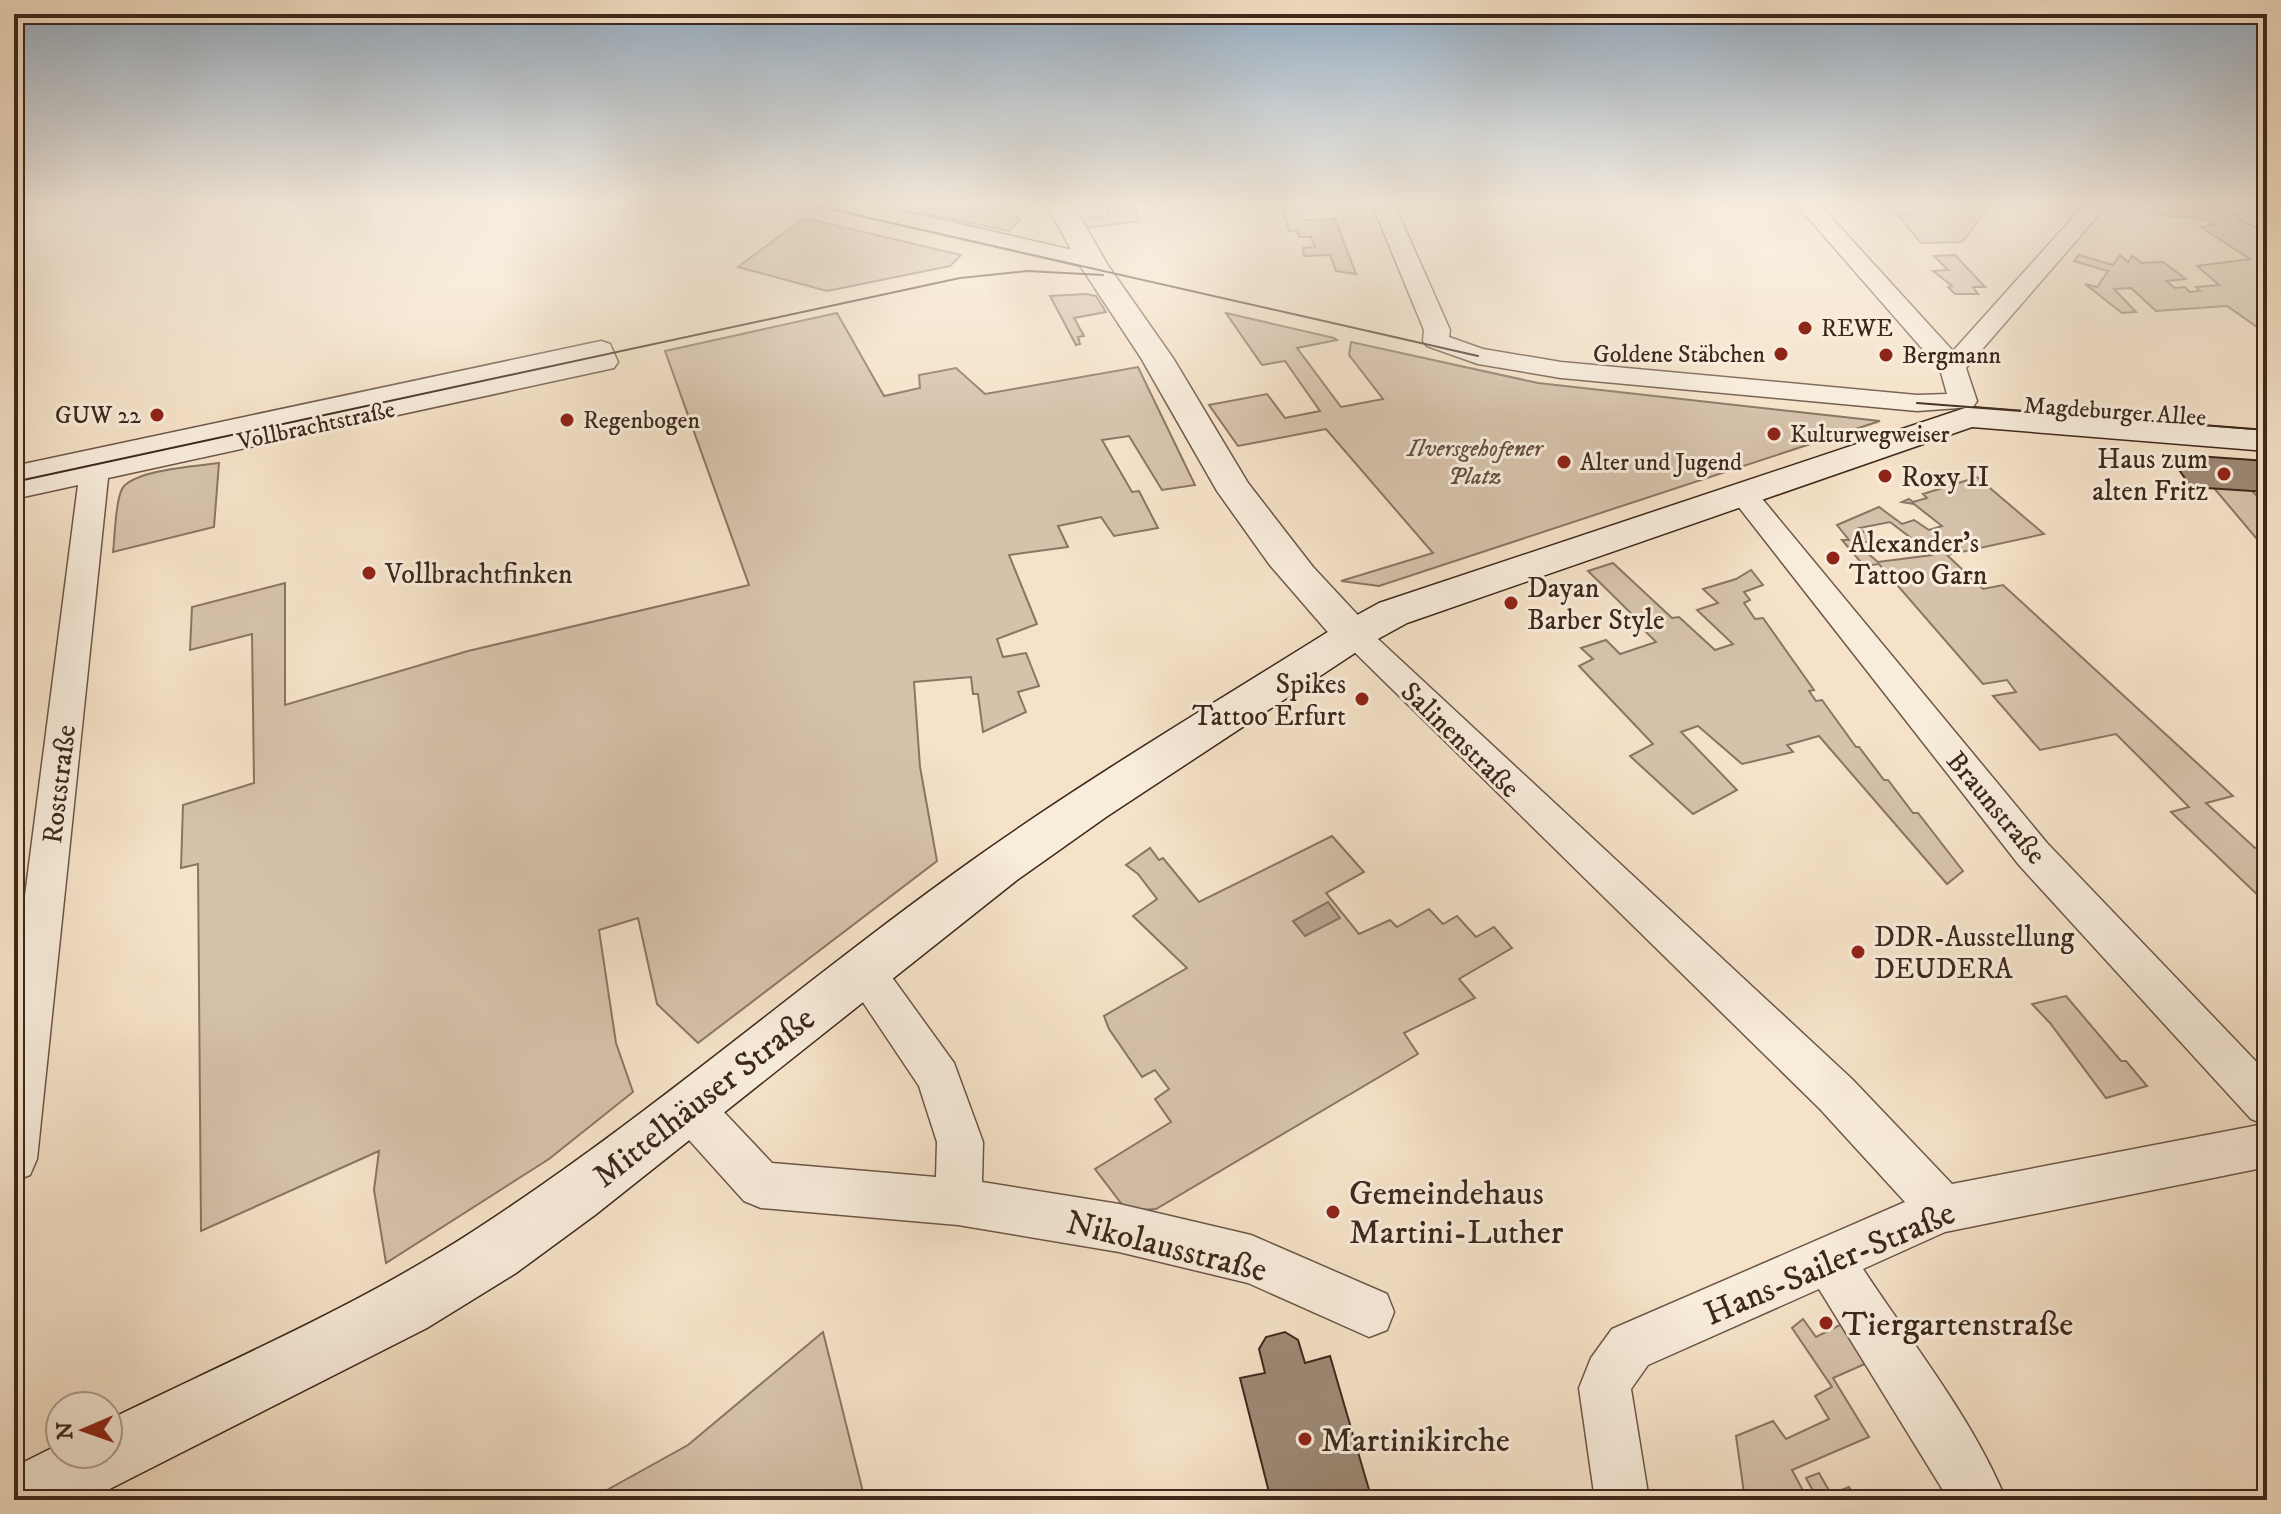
<svg xmlns="http://www.w3.org/2000/svg" width="2281" height="1514" font-family="'IM FELL DW Pica',serif">
  <rect width="100%" height="100%" fill="#f5e2c8"/>
  <filter id="stains"><feTurbulence type="fractalNoise" baseFrequency=".0025" numOctaves="4"/><feColorMatrix values="0 0 0 0 .2 0 0 0 0 .09 0 0 0 0 .02 0 0 0 .5 -.17"/></filter>
  <radialGradient id="worn" r=".72"><stop offset=".6" stop-color="#630" stop-opacity="0"/><stop offset="1" stop-color="#630" stop-opacity=".3"/></radialGradient>
  <g fill="#d6c2ab" stroke="#8a7564" stroke-width="2" fill-rule="evenodd">
    <polygon points="948,204 1003,204 1020,220 1009,231 923,213 926,209 948,207"/>
    <polygon points="1104,204 1134,204 1139,221 1087,228 1082,219 1109,216"/>
    <polygon points="1281,204 1309,204 1299,205 1304,220 1335,219 1356,274 1336,271 1330,255 1304,256 1303,248 1315,247 1311,237 1299,237 1297,231 1289,231"/>
    <polygon points="1985,204 1989,207 1962,242 1921,243 1897,214 1921,213 1915,206"/>
    <path d="M 2161,204 L 2219,204 L 2246,223 L 2267,232 L 2264,240 L 2267,241 L 2267,334 L 2227,306 L 2156,311 L 2131,288 L 2114,289 L 2136,312 L 2122,313 L 2085,284 L 2097,287 L 2108,271 L 2074,261 L 2079,255 L 2113,265 L 2120,255 L 2128,262 L 2132,256 L 2142,263 L 2163,262 L 2186,279 L 2166,281 L 2175,288 L 2185,287 L 2190,292 L 2200,291 L 2196,287 L 2219,285 L 2197,266 L 2250,259 L 2201,227 L 2215,225 C 2193,211 2177,220 2153,214 Z"/>
    <polygon points="804,218 961,255 950,266 827,291 738,267"/>
    <polygon points="1955,255 1985,287 1973,287 1978,294 1955,294 1948,287 1952,286 1933,271 1948,270 1934,256"/>
    <polygon points="1086,294 1096,296 1106,312 1074,318 1084,336 1078,337 1080,344 1076,345 1050,296"/>
    <polygon points="837,313 884,396 920,388 919,375 956,368 985,394 1138,367 1195,485 1162,490 1129,436 1102,440 1132,492 1139,491 1158,528 1114,536 1101,517 1058,526 1068,547 1009,555 1037,624 997,639 1003,657 1026,653 1039,686 1018,692 1026,712 983,732 978,694 973,694 971,677 914,682 920,767 937,861 698,1043 657,1004 638,918 599,930 616,1043 633,1092 549,1159 386,1263 374,1190 379,1151 201,1231 198,864 181,868 183,805 254,783 252,634 190,650 192,607 285,583 285,705 468,651 749,585 665,351"/>
    <polygon points="1226,313 1334,338 1337,340 1297,348 1341,407 1383,399 1349,355 1351,342 1538,383 1880,421 1379,586 1341,581 1433,553 1326,429 1238,446 1209,405 1267,394 1285,418 1320,411 1285,361 1262,365"/>
    <path d="M 219,463 L 214,527 L 113,552 C 115,537 115,502 122,489 C 133,470 197,466 219,463 Z"/>
    <path d="M 1977,477 L 2044,534 L 1947,555 L 1983,589 L 2003,585 L 2233,796 L 2206,803 L 2255,848 L 2267,845 L 2267,904 L 2171,812 L 2189,807 L 2116,734 L 2040,750 L 1993,696 L 2016,692 L 2007,680 L 1983,684 L 1879,564 L 1864,566 L 1842,540 L 1849,540 L 1837,525 L 1879,507 L 1902,524 L 1914,520 L 1929,530 L 1942,526 L 1914,504 L 1902,502 L 1909,499 L 1913,502 L 1927,498 L 1923,494 ZM 1890,522 L 1932,554 L 1932,555 L 1878,562 L 1857,544 L 1874,540 L 1859,528 Z"/>
    <polygon points="2214,488 2251,490 2267,506 2267,551"/>
    <polygon points="1613,563 1672,618 1679,617 1715,650 1733,644 1697,610 1718,603 1703,589 1736,579 1751,570 1763,585 1744,592 1750,600 1744,603 1755,619 1763,618 1814,690 1809,691 1816,701 1822,700 1856,747 1859,747 1884,780 1888,780 1913,813 1918,813 1963,871 1947,884 1819,736 1787,745 1793,752 1742,764 1698,726 1681,732 1737,790 1693,814 1630,756 1653,744 1579,666 1593,659 1581,648 1606,640 1620,654 1656,642 1641,627 1644,626 1588,571"/>
    <polygon points="1332,836 1364,872 1326,893 1359,934 1390,920 1397,927 1429,909 1443,924 1457,916 1476,937 1494,927 1512,948 1459,979 1475,998 1404,1033 1418,1054 1156,1209 1127,1211 1095,1169 1171,1122 1155,1099 1169,1089 1155,1070 1142,1077 1109,1029 1104,1016 1187,968 1133,916 1157,899 1138,874 1126,865 1150,848 1159,860 1163,858 1199,902"/>
    <polygon points="2066,996 2121,1061 2126,1061 2147,1086 2106,1098 2050,1023 2032,1004"/>
    <polygon points="1803,1319 1816,1337 1842,1324 1867,1363 1833,1378 1869,1437 1792,1470 1808,1500 1745,1500 1736,1436 1773,1421 1786,1439 1829,1419 1815,1396 1832,1387 1792,1328"/>
    <polygon points="823,1332 865,1500 589,1500 688,1445"/>
    <polygon points="1819,1473 1831,1494 1849,1487 1857,1500 1818,1500 1806,1478"/>
  </g>
  <polygon fill="#b7a38e" stroke="#877260" stroke-width="2" points="1328,902 1340,918 1305,936 1293,921"/>
  <g fill="#9d8975" stroke="#3e281c" stroke-width="2">
    <polygon points="2168,454 2267,461 2267,492 2191,487"/>
    <polygon points="1285,1332 1298,1340 1305,1363 1330,1356 1372,1500 1271,1500 1240,1378 1265,1373 1259,1349 1266,1337"/>
  </g>
  <g fill="none" stroke-linecap="round" stroke-linejoin="round">
    <defs>
      <g id="minor">
        <polygon points="831,204 873,204 1090,254 1098,256 1102,261 1098,266 1090,268 842,211"/>
        <polygon points="1372,204 1394,204 1450,330 1449,337 1483,349 1561,362 1917,395 1947,394 1940,369 1796,204 1819,204 1953,351 2085,204 2108,204 1966,368 1977,401 1973,407 1917,411 1561,378 1478,364 1427,346 1423,341 1424,330"/>
        <polygon points="601,341 610,344 618,362 614,368 108,478 37,1159 30,1175 14,1181 14,981 78,485 14,499 14,466"/>
        <path d="M 1744,486 L 1754,489 L 2047,843 L 2267,1073 L 2267,1167 L 1945,1232 L 1863,1269 C 1911,1342 1973,1419 2006,1500 L 1949,1500 L 1819,1289 L 1648,1365 L 1631,1389 L 1649,1500 L 1595,1500 L 1579,1388 L 1591,1358 L 1612,1329 L 1905,1202 L 1820,1109 L 1337,635 L 1341,627 L 1353,624 L 1365,627 L 1852,1079 L 1952,1184 L 2264,1124 L 2251,1119 L 2019,865 L 1734,501 L 1729,495 L 1734,489 Z"/>
        <polygon points="863,953 878,958 954,1063 983,1142 982,1182 1119,1204 1251,1235 1387,1294 1394,1312 1387,1330 1369,1337 1248,1283 1119,1252 958,1225 761,1208 744,1201 672,1121 666,1106 672,1091 688,1085 704,1091 772,1163 936,1177 937,1142 919,1086 842,971 848,958"/>
      </g>
      <polygon id="tertiary" points="1046,204 1073,204 1107,264 1173,358 1248,483 1313,567 1367,625 1373,635 1367,645 1353,649 1339,645 1269,564 1217,491 1141,358 1079,264"/>
      <path id="secondary" d="M 1968,407 L 2267,431 L 2267,451 L 1972,427 L 1407,623 L 1367,645 L 1106,817 L 1017,880 L 595,1215 L 516,1273 L 427,1328 L 88,1500 L 14,1500 L 14,1467 L 60,1444 L 60,1454 L 108,1454 L 108,1420 C 231,1360 360,1305 475,1230 C 651,1116 812,973 984,852 C 1099,771 1220,700 1339,625 L 1379,603 Z"/>
    </defs>
    <use href="#minor" stroke="#6c5647" stroke-width="3"/>
    <use href="#tertiary" stroke="#6c5647" stroke-width="3"/>
    <use href="#secondary" stroke="#3e281c" stroke-width="3"/>
    <use href="#minor" fill="#f8ecdb" fill-rule="evenodd"/>
    <use href="#tertiary" fill="#f8ecdb" fill-rule="evenodd"/>
    <use href="#secondary" fill="#f8ecdb" fill-rule="evenodd"/>
    <g stroke="#3e281c" stroke-width="2">
      <polyline points="808,204 1478,356"/>
      <polyline points="1917,403 2267,430"/>
      <polyline points="14,482 960,278 1027,271 1103,275"/>
    </g>
  </g>
  <linearGradient id="sky" x2="0" y2="1"><stop stop-color="#94adc4"/><stop offset="0.49" stop-color="#faf2e6"/><stop offset="1" stop-color="#faf2e6" stop-opacity="0"/></linearGradient>
  <rect width="2281" height="416" fill="url(#sky)"/>
  <g fill="#8f2418" stroke="#f8ecdb" stroke-width="3">
    <circle cx="1805" cy="328" r="8"/>
    <circle cx="1781" cy="354" r="8"/>
    <circle cx="1886" cy="355" r="8"/>
    <circle cx="157" cy="415" r="8"/>
    <circle cx="567" cy="420" r="8"/>
    <circle cx="1774" cy="434" r="8"/>
    <circle cx="1564" cy="462" r="8"/>
    <circle cx="2224" cy="474" r="8"/>
    <circle cx="1885" cy="476" r="8"/>
    <circle cx="1833" cy="558" r="8"/>
    <circle cx="369" cy="573" r="8"/>
    <circle cx="1511" cy="603" r="8"/>
    <circle cx="1362" cy="699" r="8"/>
    <circle cx="1858" cy="952" r="8"/>
    <circle cx="1333" cy="1212" r="8"/>
    <circle cx="1826" cy="1323" r="8"/>
    <circle cx="1305" cy="1439" r="8"/>
  </g>
  <g text-anchor="middle" stroke-width="6" stroke-linejoin="round" paint-order="stroke">
    <g font-size="24" fill="#3e281c" stroke="#f8ecdb" text-anchor="start">
      <text x="1821" y="336">REWE</text>
      <text x="1765" y="362" text-anchor="end">Goldene Stäbchen</text>
      <text x="1902" y="363">Bergmann</text>
      <text x="141" y="423" text-anchor="end">GUW 22</text>
      <text x="583" y="428">Regenbogen</text>
      <text x="1790" y="442">Kulturwegweiser</text>
      <text x="1580" y="470">Alter und Jugend</text>
    </g>
    <g font-size="24" fill="#3e281c" stroke="#f8ecdb">
      <text transform="translate(2115 411) rotate(4)" y="8">Magdeburger Allee</text>
      <text transform="translate(316 425) rotate(-12)" y="8">Vollbrachtstraße</text>
    </g>
    <g font-size="24" font-style="italic" fill="#644e40" stroke="#f8ecdb">
      <text x="1475" y="456">Ilversgehofener<tspan x="1475" dy="28">Platz</tspan></text>
    </g>
    <g font-size="28" fill="#3e281c" stroke="#f8ecdb" text-anchor="start">
      <text x="2208" y="468" text-anchor="end">Haus zum<tspan x="2208" dy="32">alten Fritz</tspan></text>
      <text x="1901" y="486">Roxy II</text>
      <text x="1849" y="552">Alexander's<tspan x="1849" dy="32">Tattoo Garn</tspan></text>
      <text x="385" y="583">Vollbrachtfinken</text>
      <text x="1527" y="597">Dayan<tspan x="1527" dy="32">Barber Style</tspan></text>
      <text x="1346" y="693" text-anchor="end">Spikes<tspan x="1346" dy="32">Tattoo Erfurt</tspan></text>
      <text x="1874" y="946">DDR-Ausstellung<tspan x="1874" dy="32">DEUDERA</tspan></text>
    </g>
    <g font-size="28" fill="#3e281c" stroke="#f8ecdb">
      <text transform="translate(1461 739) rotate(44)" y="10">Salinenstraße</text>
      <text transform="translate(58 784) rotate(-83)" y="10">Roststraße</text>
      <text transform="translate(1997 807) rotate(50)" y="10">Braunstraße</text>
    </g>
    <g font-size="34" fill="#3e281c" stroke="#f8ecdb">
      <text transform="translate(703 1096) rotate(-38)" y="12">Mittelhäuser Straße</text>
      <text transform="translate(1167 1245) rotate(14)" y="12">Nikolausstraße</text>
      <text transform="translate(1829 1262) rotate(-23)" y="12">Hans-Sailer-Straße</text>
    </g>
    <g font-size="34" fill="#3e281c" stroke="#f8ecdb" text-anchor="start">
      <text x="1349" y="1204">Gemeindehaus<tspan x="1349" dy="39">Martini-Luther</tspan></text>
      <text x="1842" y="1335">Tiergartenstraße</text>
      <text x="1321" y="1451">Martinikirche</text>
    </g>
  </g>
  <rect width="2281" height="1514" fill="none" stroke="#f5e2c8" stroke-width="48"/>
  <rect x="16" y="16" width="2249" height="1482" fill="none" stroke="#3e281c" stroke-width="4"/>
  <rect x="24" y="24" width="2233" height="1466" fill="none" stroke="#3e281c" stroke-width="2"/>
  <g transform="translate(84 1430) rotate(268)"><circle r="38" fill="#f8ecdb" stroke="#ae9e8f" stroke-width="2"/>
  <path d="M0-6L14 30L0 20L-14 30Z" fill="#8f2418"/>
  <text y="-12" font-size="22" font-weight="bold" text-anchor="middle" fill="#3e281c">N</text>
  </g>
  <rect width="100%" height="100%" filter="url(#stains)"/>
  <rect width="100%" height="100%" fill="url(#worn)"/>
</svg>
